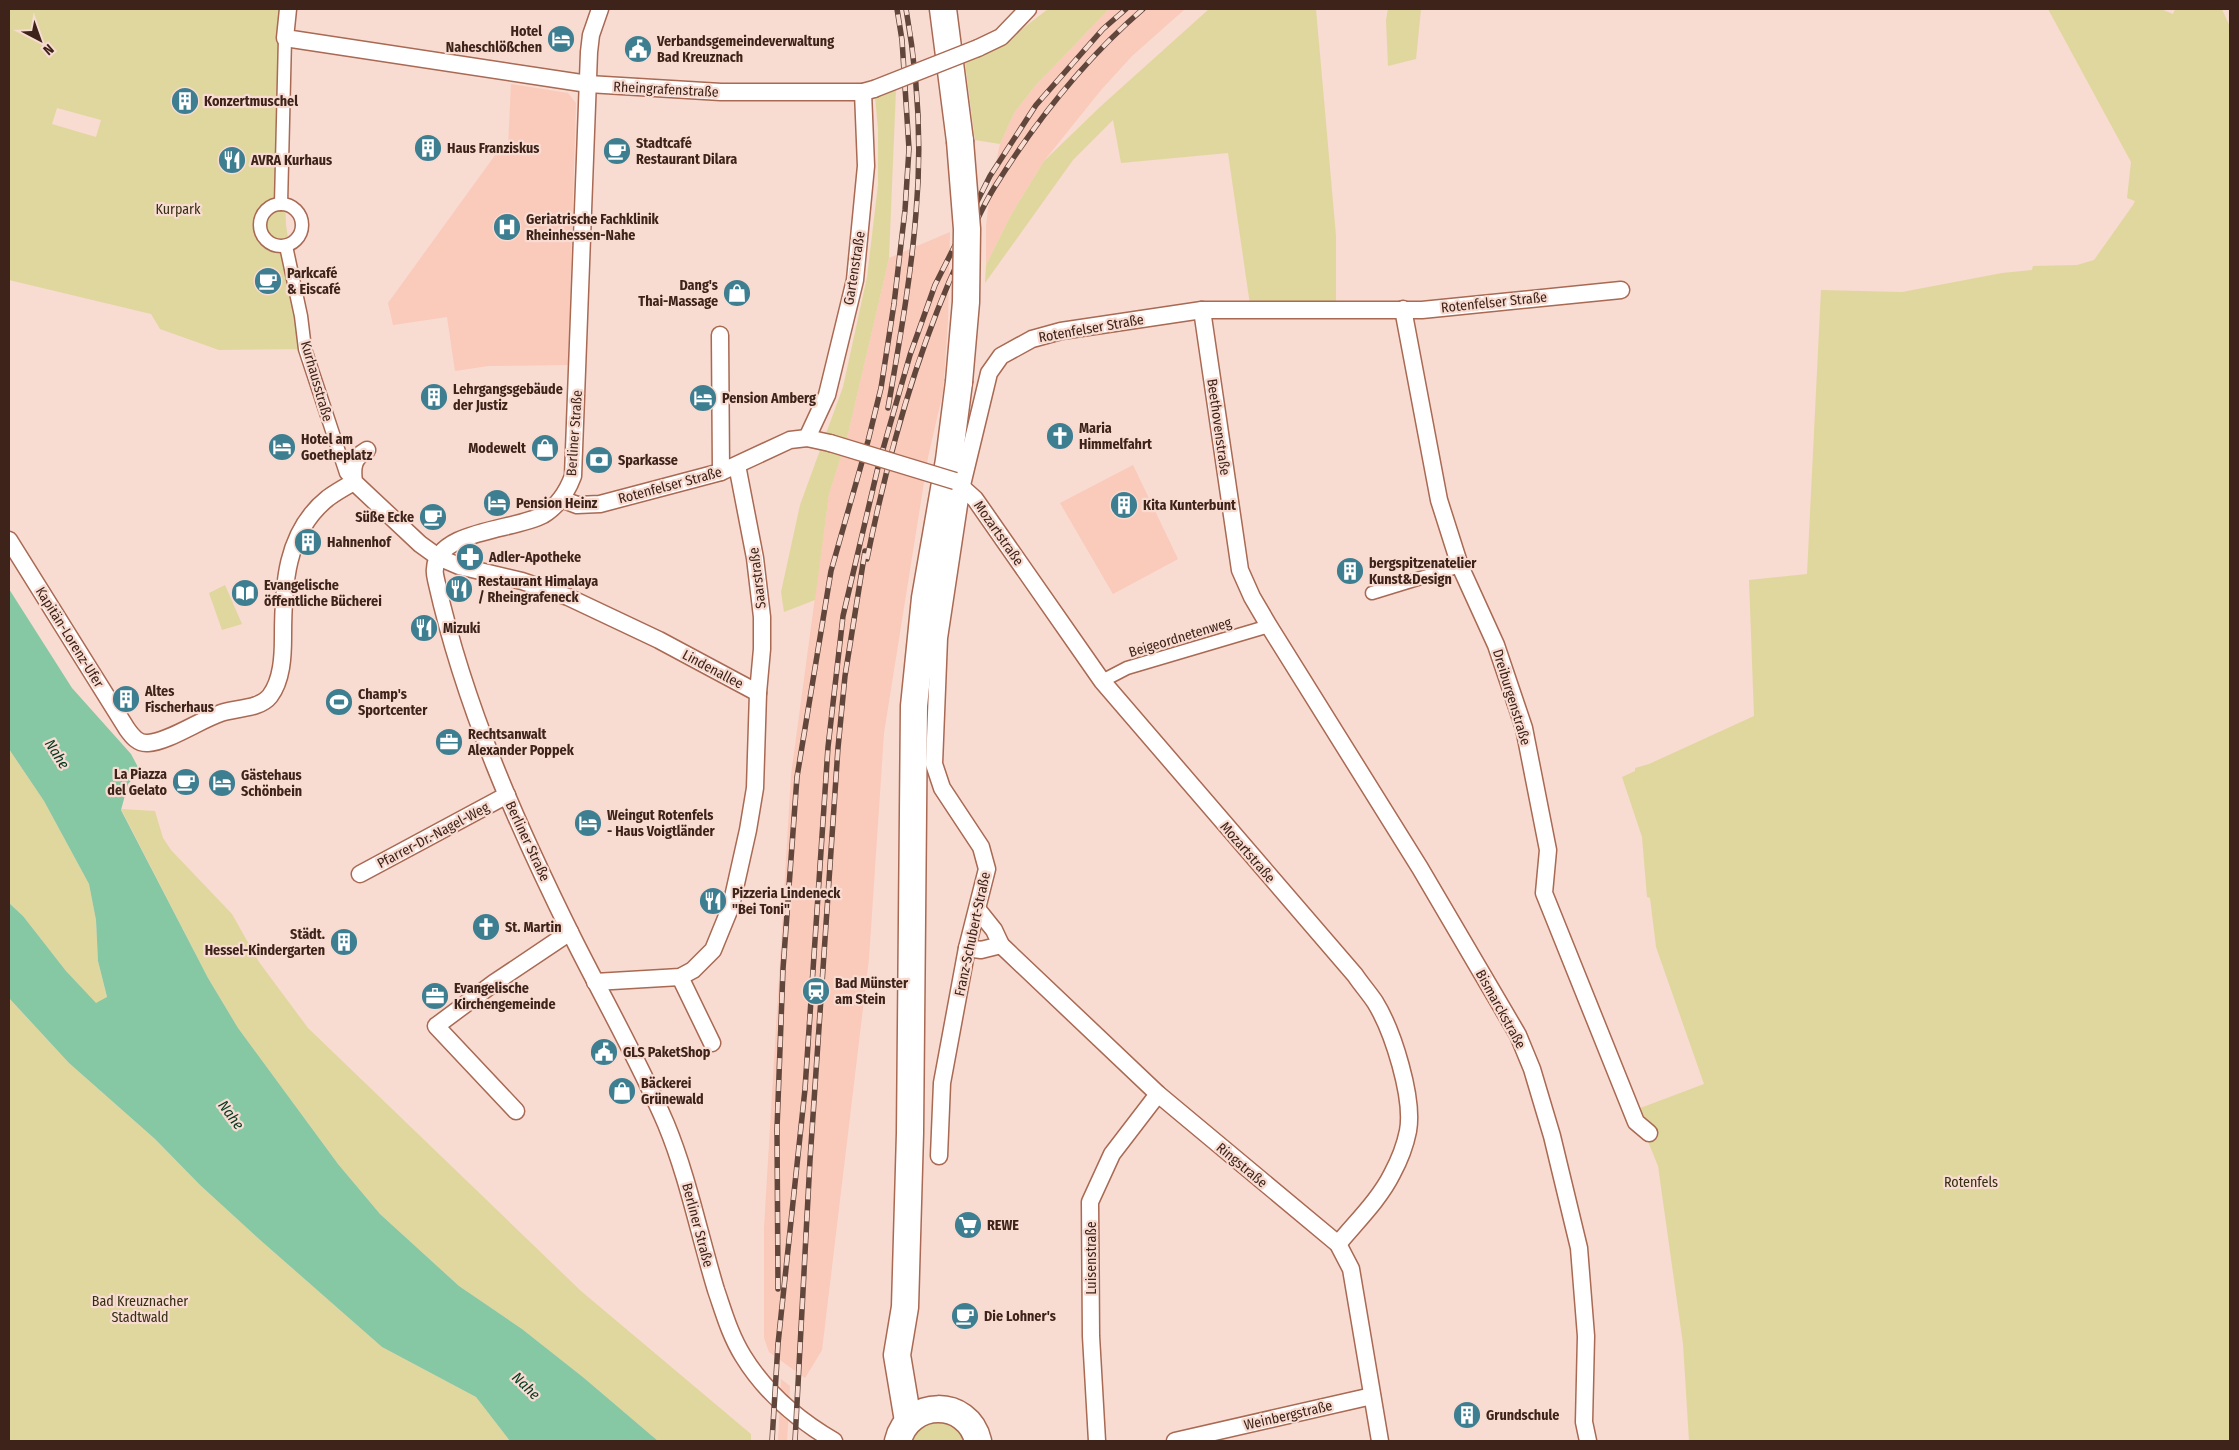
<svg xmlns="http://www.w3.org/2000/svg" width="2239" height="1450" font-family="'Fira Sans Condensed',sans-serif">
  <rect width="100%" height="100%" fill="#f8dbd1"/>
  <g fill="#facaba">
    <polygon points="1109,9 1185,9 1132,56 1101,90 1044,161 1011,215 986,265 986,226 991,185 1000,144 1014,113 1035,86"/>
    <polygon points="511,84 568,93 576,103 568,365 488,366 455,371 447,317 393,325 388,303 501,147 508,147"/>
    <polygon points="950,232 948,320 943,392 928,457 884,733 869,958 822,1350 805,1378 769,1352 764,1338 764,1228 791,775 829,494 848,434 889,258"/>
    <polygon points="1133,465 1178,559 1113,594 1060,503"/>
    <polygon points="781,1379 790,1386 787,1441 778,1441"/>
  </g>
  <g fill="#e0d79e" fill-rule="evenodd">
    <path d="M 9,9 L 288,9 L 282,123 L 286,225 L 305,349 L 219,350 L 160,329 L 151,314 L 9,280 ZM 57,108 L 101,120 L 96,137 L 52,124 Z"/>
    <polygon points="1048,9 1109,9 1035,86 1014,113 1000,144 975,140 965,63 999,47"/>
    <polygon points="1209,9 1316,9 1336,236 1336,302 1250,305 1228,153 1121,163 1113,120 1073,160 985,283 986,265 1011,215 1044,161 1101,106"/>
    <polygon points="1388,9 1421,9 1416,59 1388,66 1386,20"/>
    <polygon points="2048,9 2161,9 2173,14 2175,9 2222,9 2230,27 2230,1441 1689,1441 1683,1344 1658,1166 1635,1110 1704,1084 1656,947 1650,898 1647,897 1642,837 1622,777 1635,771 1635,768 1649,764 1754,716 1749,580 1807,574 1821,290 1902,292 2002,273 2032,270 2033,266 2077,265 2094,260 2133,205 2135,201 2127,198 2131,162"/>
    <polygon points="896,89 889,258 848,434 829,494 815,600 784,612 781,592 800,505 843,387 867,277 878,185 878,129 875,96"/>
    <polygon points="225,585 242,624 222,630 209,593"/>
    <polygon points="9,749 44,801 89,884 96,920 98,961 107,998 96,1004 66,971 23,916 9,903"/>
    <polygon points="121,809 155,811 163,838 171,850 232,914 259,962 308,1028 581,1291 751,1434 751,1441 658,1441 584,1378 522,1329 459,1286 380,1214 338,1164 238,1028 208,978"/>
    <polygon points="9,998 69,1063 155,1139 200,1185 259,1239 382,1347 476,1397 510,1441 9,1441"/>
    <polygon points="946,1420 961,1431 965,1441 909,1441 919,1426"/>
  </g>
  <polygon fill="#86c7a4" points="9,589 72,688 131,754 140,771 128,784 121,810 208,978 238,1028 338,1164 380,1214 459,1286 522,1329 584,1378 658,1441 510,1441 476,1397 382,1347 259,1239 200,1185 155,1139 69,1063 9,998 9,903 23,916 66,971 96,1003 107,997 98,961 96,920 89,884 44,801 9,749"/>
  <g fill="none" stroke-linecap="round" stroke-linejoin="round">
    <defs>
      <g id="pedestrian">
        <polyline points="281,204 285,38"/>
        <circle cx="281" cy="225" r="21"/>
        <polyline points="286,246 301,316 305,349 346,473 354,482"/>
        <polyline points="1372,593 1460,566"/>
        <polyline points="1102,681 1127,668 1269,626"/>
      </g>
      <g id="minor">
        <polyline points="288,9 285,38 588,84 721,92 863,92 874,89"/>
        <path d="M 600,9 L 591,35 L 589,52 L 573,476 C 567,492 558,506 543,515 C 516,530 436,530 435,569 C 434,573 436,579 437,584 C 465,708 517,825 573,938 C 604,1000 639,1061 666,1124 C 688,1177 699,1234 716,1290 C 724,1313 730,1335 743,1356 C 765,1392 798,1420 834,1441"/>
        <polyline points="978,48 1001,37 1028,9"/>
        <polyline points="1403,309 1439,500 1460,566 1496,645 1524,728 1548,850 1544,893 1636,1122 1649,1133"/>
        <polyline points="1202,310 1240,570 1252,597 1269,626 1420,868 1518,1035 1532,1069 1552,1136 1579,1248 1586,1336 1584,1422 1588,1441"/>
        <polyline points="720,335 721,472"/>
        <polyline points="807,438 827,395 855,280 866,166 863,92"/>
        <path d="M 367,450 C 353,458 352,467 354,482 L 420,544 L 438,557 L 459,566 L 522,581 L 568,597 L 659,640 L 758,693"/>
        <path d="M 955,481 L 975,499 L 1102,681 L 1355,975 C 1361,984 1369,993 1375,1002 C 1393,1031 1414,1098 1408,1131 C 1405,1146 1399,1161 1392,1174 C 1379,1200 1356,1222 1338,1244"/>
        <polyline points="561,499 577,505 600,504 721,472 790,440 807,438 830,443"/>
        <path d="M 9,540 L 127,729 C 132,736 138,744 148,743 C 168,742 200,720 221,713 C 236,708 260,709 270,696 C 282,680 283,656 283,637 C 283,587 285,532 328,498 C 336,492 345,487 354,482"/>
        <polyline points="360,874 507,795"/>
        <polyline points="1001,945 1158,1094 1338,1244 1351,1269 1380,1441"/>
        <polyline points="967,948 981,950 1001,945 994,930 978,910"/>
        <polyline points="680,977 712,1043"/>
        <polyline points="595,982 680,977 693,970 713,950 731,906 748,830 755,788 758,693 762,649 762,617 755,558 737,465"/>
        <polyline points="516,1111 436,1026 494,983 570,932"/>
        <polyline points="939,1156 942,1083 967,948 987,869 981,847 942,788 934,764 939,638 962,485 989,373 1001,356 1032,339 1061,331 1202,310 1422,310 1621,290"/>
        <polyline points="1097,1441 1091,1336 1090,1202 1112,1154 1158,1094"/>
        <polyline points="1175,1441 1372,1396"/>
      </g>
      <g id="primary">
        <polyline points="943,9 960,141"/>
        <polyline points="908,1421 897,1355 905,1307 910,1133 914,706 925,598 949,460 959,382"/>
        <path d="M 898,1441 C 908,1399 968,1398 978,1441"/>
      </g>
    </defs>
    <use href="#pedestrian" stroke="#a96953" stroke-width="15"/>
    <use href="#minor" stroke="#a96953" stroke-width="19"/>
    <use href="#primary" stroke="#a96953" stroke-width="29"/>
    <use href="#pedestrian" stroke="#fff" stroke-width="12"/>
    <use href="#minor" stroke="#fff" stroke-width="16"/>
    <use href="#primary" stroke="#fff" stroke-width="26"/>
    <defs>
      <g id="rail">
        <path d="M 888,408 C 899,344 911,278 916,213 C 922,145 918,76 906,9"/>
        <path d="M 867,559 C 888,455 917,349 962,253 C 972,231 981,209 994,188 C 1035,122 1084,60 1143,9"/>
        <polyline points="778,1289 777,1129 783,969 797,777 831,571 868,441 881,388 894,304 905,210 909,149 902,40 897,9"/>
        <polyline points="772,1441 778,1344 805,1089 828,747 843,616 879,463 910,355 935,285 990,176 1036,105 1103,29 1126,9"/>
        <polyline points="795,1441 810,1160 838,748 845,676 865,551"/>
      </g>
    </defs>
    <use href="#rail" stroke="#61463c" stroke-width="5.5"/>
    <use href="#rail" stroke="#f8dbd1" stroke-width="4" stroke-dasharray="11" stroke-linecap="butt"/>
    <defs>
      <g id="minor-bridge">
        <polyline points="874,89 978,48"/>
        <polyline points="830,443 955,481"/>
      </g>
      <polyline id="primary-bridge" points="959,382 966,302 967,229 960,141"/>
    </defs>
    <use href="#minor-bridge" stroke="#a96953" stroke-width="19" stroke-linecap="butt"/>
    <use href="#primary-bridge" stroke="#a96953" stroke-width="29" stroke-linecap="butt"/>
    <use href="#minor-bridge" stroke="#fff" stroke-width="16"/>
    <use href="#primary-bridge" stroke="#fff" stroke-width="26"/>
  </g>
  <defs>
    <symbol id="hotel-disc" viewBox="-11 -11 22 22"><circle r="9.5" fill="#3e7e91" stroke="#f8dbd1"/><path d="M-6-4.5h1.5V1H6V5H4.5V3h-9V5H-6ZM-4 0a1.8 1.8 0 1 1 3.6 0ZM.5 0V-2.5h3Q6-2.5 6 0Z" fill="#fff"/></symbol>
    <symbol id="civic-disc" viewBox="-11 -11 22 22"><circle r="9.5" fill="#3e7e91" stroke="#f8dbd1"/><path d="M-.6-6.5H3V-4.5H.6V-3L4-1V1h2V6H-6V1h2V-1L-.6-3ZM-1.2 2.5V6h2.4V2.5Z" fill="#fff"/></symbol>
    <symbol id="building-disc" viewBox="-11 -11 22 22"><circle r="9.5" fill="#3e7e91" stroke="#f8dbd1"/><path d="M-4-6H4V6H1V3H-1V6H-4ZM-2.5-4.3h1.7v1.8h-1.7ZM.8-4.3h1.7v1.8H.8ZM-2.5-1h1.7V.8h-1.7ZM.8-1h1.7V.8H.8Z" fill="#fff"/></symbol>
    <symbol id="cafe-disc" viewBox="-11 -11 22 22"><circle r="9.5" fill="#3e7e91" stroke="#f8dbd1"/><path d="M-5.5-4.5H6V0H3Q3 3.5 0 3.5H-2.5Q-5.5 3.5-5.5 0ZM3-3.2v2h1.7v-2ZM-6 4.5H4V6H-6Z" fill="#fff"/></symbol>
    <symbol id="restaurant-disc" viewBox="-11 -11 22 22"><circle r="9.5" fill="#3e7e91" stroke="#f8dbd1"/><path d="M-5-6h1v4h1v-4h1v4h1v-4h1v5L-1.5 .5V6h-2V.5L-5-1ZM5-6V6H3V1.5H1.5Q1.5-4 5-6Z" fill="#fff"/></symbol>
    <symbol id="hospital-disc" viewBox="-11 -11 22 22"><circle r="9.5" fill="#3e7e91" stroke="#f8dbd1"/><path d="M-5-5h3v3.5h4V-5h3V5h-3V1.5h-4V5h-3Z" fill="#fff"/></symbol>
    <symbol id="shop-disc" viewBox="-11 -11 22 22"><circle r="9.5" fill="#3e7e91" stroke="#f8dbd1"/><path d="M-5-2.5h2.3a2.7 3.5 0 0 1 5.4 0H5L5.5 6h-11ZM-1.5-2.5h3a1.5 2.3 0 0 0-3 0Z" fill="#fff"/></symbol>
    <symbol id="church-disc" viewBox="-11 -11 22 22"><circle r="9.5" fill="#3e7e91" stroke="#f8dbd1"/><path d="M-1.2-6h2.4v3.5h3.3v2.4h-3.3V6h-2.4V-.1h-3.3v-2.4h3.3Z" fill="#fff"/></symbol>
    <symbol id="bank-disc" viewBox="-11 -11 22 22"><circle r="9.5" fill="#3e7e91" stroke="#f8dbd1"/><path d="M-6-4H6V4H-6ZM0-2.3a2.3 2.3 0 1 0 0 4.6a2.3 2.3 0 1 0 0-4.6Z" fill="#fff"/></symbol>
    <symbol id="pharmacy-disc" viewBox="-11 -11 22 22"><circle r="9.5" fill="#3e7e91" stroke="#f8dbd1"/><path d="M-2-6h4v4h4v4h-4v4h-4v-4h-4v-4h4Z" fill="#fff"/></symbol>
    <symbol id="library-disc" viewBox="-11 -11 22 22"><circle r="9.5" fill="#3e7e91" stroke="#f8dbd1"/><path d="M-6-4Q-3-5.5-.7-3.5V5Q-3 3-6 4ZM6-4Q3-5.5 .7-3.5V5Q3 3 6 4Z" fill="#fff"/></symbol>
    <symbol id="stadium-disc" viewBox="-11 -11 22 22"><circle r="9.5" fill="#3e7e91" stroke="#f8dbd1"/><path d="M0-5a6.5 5 0 1 0 0 10a6.5 5 0 1 0 0-10ZM-3.5-1.8h7v3.6h-7Z" fill="#fff"/></symbol>
    <symbol id="office-disc" viewBox="-11 -11 22 22"><circle r="9.5" fill="#3e7e91" stroke="#f8dbd1"/><path d="M-6-3h4V-5.5h4V-3h4V5H-6ZM-1-4.5V-3h2v-1.5ZM-6 0V1H6V0Z" fill="#fff"/></symbol>
    <symbol id="station-disc" viewBox="-11 -11 22 22"><circle r="9.5" fill="#3e7e91" stroke="#f8dbd1"/><path d="M-3-6H3Q5-6 5-4V2Q5 4 3 4L4.5 6H3L1.5 4h-3L-3 6H-4.5L-3 4Q-5 4-5 2V-4Q-5-6-3-6ZM-3.5-4v3h7v-3ZM-3.5 1v1.5H-2V1ZM2 1v1.5H3.5V1Z" fill="#fff"/></symbol>
    <symbol id="supermarket-disc" viewBox="-11 -11 22 22"><circle r="9.5" fill="#3e7e91" stroke="#f8dbd1"/><path d="M-6-5.5h2.5l.6 2H6L4.5 2H-2.5L-4.4-4H-6ZM-1.5 3.2a1.3 1.3 0 1 0 .1 0ZM3 3.2a1.3 1.3 0 1 0 .1 0Z" fill="#fff"/></symbol>
  </defs>
  <g fill-rule="evenodd">
    <use href="#hotel-disc" x="545" y="23" width="32" height="32"/>
    <use href="#civic-disc" x="622" y="33" width="32" height="32"/>
    <use href="#building-disc" x="169" y="85" width="32" height="32"/>
    <use href="#building-disc" x="412" y="132" width="32" height="32"/>
    <use href="#cafe-disc" x="601" y="135" width="32" height="32"/>
    <use href="#restaurant-disc" x="216" y="144" width="32" height="32"/>
    <use href="#hospital-disc" x="491" y="211" width="32" height="32"/>
    <use href="#cafe-disc" x="252" y="265" width="32" height="32"/>
    <use href="#shop-disc" x="721" y="277" width="32" height="32"/>
    <use href="#building-disc" x="418" y="381" width="32" height="32"/>
    <use href="#hotel-disc" x="687" y="382" width="32" height="32"/>
    <use href="#church-disc" x="1044" y="420" width="32" height="32"/>
    <use href="#hotel-disc" x="266" y="431" width="32" height="32"/>
    <use href="#shop-disc" x="529" y="432" width="32" height="32"/>
    <use href="#bank-disc" x="583" y="444" width="32" height="32"/>
    <use href="#hotel-disc" x="481" y="487" width="32" height="32"/>
    <use href="#building-disc" x="1108" y="489" width="32" height="32"/>
    <use href="#cafe-disc" x="417" y="501" width="32" height="32"/>
    <use href="#building-disc" x="292" y="526" width="32" height="32"/>
    <use href="#pharmacy-disc" x="454" y="541" width="32" height="32"/>
    <use href="#building-disc" x="1334" y="555" width="32" height="32"/>
    <use href="#restaurant-disc" x="443" y="573" width="32" height="32"/>
    <use href="#library-disc" x="229" y="577" width="32" height="32"/>
    <use href="#restaurant-disc" x="408" y="612" width="32" height="32"/>
    <use href="#building-disc" x="110" y="683" width="32" height="32"/>
    <use href="#stadium-disc" x="323" y="686" width="32" height="32"/>
    <use href="#office-disc" x="433" y="726" width="32" height="32"/>
    <use href="#cafe-disc" x="170" y="766" width="32" height="32"/>
    <use href="#hotel-disc" x="206" y="767" width="32" height="32"/>
    <use href="#hotel-disc" x="572" y="807" width="32" height="32"/>
    <use href="#restaurant-disc" x="697" y="885" width="32" height="32"/>
    <use href="#church-disc" x="470" y="911" width="32" height="32"/>
    <use href="#building-disc" x="328" y="926" width="32" height="32"/>
    <use href="#station-disc" x="800" y="975" width="32" height="32"/>
    <use href="#office-disc" x="419" y="980" width="32" height="32"/>
    <use href="#civic-disc" x="588" y="1036" width="32" height="32"/>
    <use href="#shop-disc" x="606" y="1075" width="32" height="32"/>
    <use href="#supermarket-disc" x="952" y="1209" width="32" height="32"/>
    <use href="#cafe-disc" x="949" y="1300" width="32" height="32"/>
    <use href="#building-disc" x="1451" y="1399" width="32" height="32"/>
  </g>
  <g text-anchor="middle" stroke-width="4.5" stroke-linejoin="round" paint-order="stroke">
    <g font-size="14" font-weight="bold" fill="#3d2319" stroke="#f8dbd1" text-anchor="start">
      <text x="542" y="36" text-anchor="end">Hotel<tspan x="542" dy="16">Naheschlößchen</tspan></text>
      <text x="657" y="46">Verbandsgemeindeverwaltung<tspan x="657" dy="16">Bad Kreuznach</tspan></text>
      <text x="204" y="106">Konzertmuschel</text>
      <text x="636" y="148">Stadtcafé<tspan x="636" dy="16">Restaurant Dilara</tspan></text>
      <text x="447" y="153">Haus Franziskus</text>
      <text x="251" y="165">AVRA Kurhaus</text>
      <text x="526" y="224">Geriatrische Fachklinik<tspan x="526" dy="16">Rheinhessen-Nahe</tspan></text>
      <text x="287" y="278">Parkcafé<tspan x="287" dy="16">&amp; Eiscafé</tspan></text>
      <text x="718" y="290" text-anchor="end">Dang's<tspan x="718" dy="16">Thai-Massage</tspan></text>
      <text x="453" y="394">Lehrgangsgebäude<tspan x="453" dy="16">der Justiz</tspan></text>
      <text x="722" y="403">Pension Amberg</text>
      <text x="1079" y="433">Maria<tspan x="1079" dy="16">Himmelfahrt</tspan></text>
      <text x="301" y="444">Hotel am<tspan x="301" dy="16">Goetheplatz</tspan></text>
      <text x="526" y="453" text-anchor="end">Modewelt</text>
      <text x="618" y="465">Sparkasse</text>
      <text x="516" y="508">Pension Heinz</text>
      <text x="1143" y="510">Kita Kunterbunt</text>
      <text x="414" y="522" text-anchor="end">Süße Ecke</text>
      <text x="327" y="547">Hahnenhof</text>
      <text x="489" y="562">Adler-Apotheke</text>
      <text x="1369" y="568">bergspitzenatelier<tspan x="1369" dy="16">Kunst&amp;Design</tspan></text>
      <text x="478" y="586">Restaurant Himalaya<tspan x="478" dy="16">/ Rheingrafeneck</tspan></text>
      <text x="264" y="590">Evangelische<tspan x="264" dy="16">öffentliche Bücherei</tspan></text>
      <text x="443" y="633">Mizuki</text>
      <text x="145" y="696">Altes<tspan x="145" dy="16">Fischerhaus</tspan></text>
      <text x="358" y="699">Champ's<tspan x="358" dy="16">Sportcenter</tspan></text>
      <text x="468" y="739">Rechtsanwalt<tspan x="468" dy="16">Alexander Poppek</tspan></text>
      <text x="167" y="779" text-anchor="end">La Piazza<tspan x="167" dy="16">del Gelato</tspan></text>
      <text x="241" y="780">Gästehaus<tspan x="241" dy="16">Schönbein</tspan></text>
      <text x="607" y="820">Weingut Rotenfels<tspan x="607" dy="16">- Haus Voigtländer</tspan></text>
      <text x="732" y="898">Pizzeria Lindeneck<tspan x="732" dy="16">"Bei Toni"</tspan></text>
      <text x="505" y="932">St. Martin</text>
      <text x="325" y="939" text-anchor="end">Städt.<tspan x="325" dy="16">Hessel-Kindergarten</tspan></text>
      <text x="835" y="988">Bad Münster<tspan x="835" dy="16">am Stein</tspan></text>
      <text x="454" y="993">Evangelische<tspan x="454" dy="16">Kirchengemeinde</tspan></text>
      <text x="623" y="1057">GLS PaketShop</text>
      <text x="641" y="1088">Bäckerei<tspan x="641" dy="16">Grünewald</tspan></text>
      <text x="987" y="1230">REWE</text>
      <text x="984" y="1321">Die Lohner's</text>
      <text x="1486" y="1420">Grundschule</text>
    </g>
    <g font-size="14" fill="#3d2319" stroke="#f8dbd1">
      <text transform="translate(666 89) rotate(3)" y="5">Rheingrafenstraße</text>
      <text transform="translate(854 268) rotate(-81)" y="5">Gartenstraße</text>
      <text transform="translate(1494 302) rotate(-6)" y="5">Rotenfelser Straße</text>
      <text transform="translate(1091 328) rotate(-10)" y="5">Rotenfelser Straße</text>
      <text transform="translate(317 381) rotate(74)" y="5">Kurhausstraße</text>
      <text transform="translate(1219 427) rotate(82)" y="5">Beethovenstraße</text>
      <text transform="translate(574 433) rotate(-86)" y="5">Berliner Straße</text>
      <text transform="translate(670 485) rotate(-15)" y="5">Rotenfelser Straße</text>
      <text transform="translate(999 533) rotate(55)" y="5">Mozartstraße</text>
      <text transform="translate(757 578) rotate(-97)" y="5">Saarstraße</text>
      <text transform="translate(70 637) rotate(58)" y="5">Kapitän-Lorenz-Ufer</text>
      <text transform="translate(1180 637) rotate(-17)" y="5">Beigeordnetenweg</text>
      <text transform="translate(713 669) rotate(28)" y="5">Lindenallee</text>
      <text transform="translate(1512 697) rotate(73)" y="5">Dreiburgenstraße</text>
      <text transform="translate(433 835) rotate(-28)" y="5">Pfarrer-Dr.-Nagel-Weg</text>
      <text transform="translate(528 841) rotate(65)" y="5">Berliner Straße</text>
      <text transform="translate(1248 852) rotate(49)" y="5">Mozartstraße</text>
      <text transform="translate(972 934) rotate(-78)" y="5">Franz-Schubert-Straße</text>
      <text transform="translate(1501 1009) rotate(61)" y="5">Bismarckstraße</text>
      <text transform="translate(1242 1165) rotate(40)" y="5">Ringstraße</text>
      <text transform="translate(698 1225) rotate(75)" y="5">Berliner Straße</text>
      <text transform="translate(1091 1258) rotate(-90)" y="5">Luisenstraße</text>
      <text transform="translate(1288 1415) rotate(-13)" y="5">Weinbergstraße</text>
    </g>
    <g font-size="14" fill="#332f11" stroke="#f8dbd1">
      <text x="178" y="214">Kurpark</text>
      <text x="1971" y="1187">Rotenfels</text>
      <text x="140" y="1306">Bad Kreuznacher<tspan x="140" dy="16">Stadtwald</tspan></text>
    </g>
    <g font-size="15" font-style="italic" fill="#003922" stroke="#f8dbd1">
      <text transform="translate(57 754) rotate(58)" y="5">Nahe</text>
      <text transform="translate(231 1115) rotate(53)" y="5">Nahe</text>
      <text transform="translate(526 1386) rotate(44)" y="5">Nahe</text>
    </g>
  </g>
  <rect width="2239" height="1450" fill="none" stroke="#3d2319" stroke-width="20"/>
  <g transform="translate(40 40) rotate(139)" stroke="#f8dbd1" stroke-width="4" paint-order="stroke">
  <path d="M0-4L9 19L0 12L-9 19Z" fill="#3d2319"/>
  <text y="-8" font-size="14" font-weight="bold" text-anchor="middle" fill="#3d2319">N</text>
  </g>
</svg>
